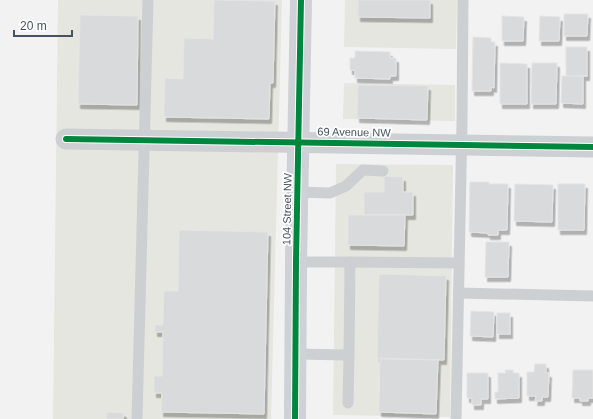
<svg xmlns="http://www.w3.org/2000/svg" width="593" height="419" font-family="Arial,sans-serif">
  <defs>
    <filter id="shadow"><feDropShadow dx="2.5" dy="4.5" stdDeviation="0" flood-color="#0004"/></filter>
  </defs>
  <rect width="100%" height="100%" fill="#f2f2f2"/>
  <g fill="#e6e6e0">
    <polygon points="58,0 282,0 271,419 53,419"/>
    <polygon points="345,0 457,0 456,49 344,47"/>
    <polygon points="344,83 455,85 455,121 343,119"/>
    <polygon points="336,164 453,165 450,417 333,415"/>
  </g>
  <g fill="#d9dadc" stroke="#e4e4e5" filter="url(#shadow)">
    <polygon points="214,0 275,1 273,83 270,83 269,119 164,117 165,78 183,79 184,38 213,39"/>
    <polygon points="358,0 430,0 430,18 358,17"/>
    <polygon points="564,14 588,14 587,36 564,36"/>
    <polygon points="80,15 138,16 137,105 78,104"/>
    <polygon points="502,16 524,17 523,41 502,41"/>
    <polygon points="540,16 560,17 559,41 539,41"/>
    <polygon points="473,37 491,38 491,42 495,42 494,88 491,87 491,91 472,91"/>
    <rect x="566" y="47" width="21" height="29"/>
    <polygon points="355,51 390,52 390,58 396,58 396,76 390,76 390,79 355,78 355,70 350,70 350,58 355,58"/>
    <polygon points="500,63 527,64 527,104 500,104"/>
    <polygon points="532,63 557,63 556,104 531,104"/>
    <polygon points="562,76 583,76 583,104 561,103"/>
    <polygon points="358,85 428,86 427,120 357,118"/>
    <polygon points="384,176 403,177 403,192 413,192 413,215 364,215 364,192 384,192"/>
    <polygon points="470,182 489,182 489,184 508,184 507,230 498,230 498,235 488,235 488,233 469,232"/>
    <polygon points="515,184 553,185 552,222 514,221"/>
    <polygon points="558,184 585,184 584,230 558,230"/>
    <polygon points="348,215 405,215 404,246 348,245"/>
    <polygon points="179,230 268,232 264,414 161,412 162,393 154,393 154,376 162,376 163,332 155,332 155,325 163,325 164,291 178,291"/>
    <polygon points="486,242 509,242 508,277 485,277"/>
    <polygon points="379,274 446,276 444,360 377,358"/>
    <polygon points="471,311 494,312 493,337 470,336"/>
    <rect x="497" y="313" width="13" height="21"/>
    <polygon points="380,359 438,360 436,414 379,412"/>
    <polygon points="535,364 546,364 546,373 549,373 548,397 542,397 542,401 535,401 536,396 527,396 527,372 534,372"/>
    <polygon points="505,370 513,370 513,373 519,373 519,398 495,399 495,392 498,392 498,373 506,373"/>
    <polygon points="573,370 593,370 593,398 588,398 588,401 580,401 580,398 572,398"/>
    <polygon points="467,373 488,373 488,399 481,399 481,405 472,405 472,398 467,398"/>
    <polygon points="107,412 124,413 123,419 106,419"/>
  </g>
  <g fill="none" stroke-linecap="round" stroke-linejoin="round">
    <g stroke="#cdd0d3" stroke-width="11">
      <polyline points="297,192 330,193 346,186 363,170 383,171"/>
      <polyline points="350,262 459,263"/>
      <polyline points="459,293 593,296"/>
      <polyline points="295,354 349,355 350,262 296,262"/>
      <polyline points="348,403 349,355"/>
      <polyline points="137,419 148,0"/>
      <polyline points="456,419 462,123 463,0"/>
    </g>
    <polyline stroke="#cdd0d3" stroke-width="21" points="66,139 593,147"/>
    <polyline stroke="#ced1d5" stroke-width="22" points="295,419 296,262 301,0"/>
    <defs>
      <g id="cycleway">
        <polyline points="66,139 593,147"/>
        <polyline points="295,419 296,262 301,0"/>
      </g>
    </defs>
    <use href="#cycleway" stroke="#fff" stroke-width="8"/>
    <use href="#cycleway" stroke="#00873e" stroke-width="6"/>
  </g>
  <g text-anchor="middle" stroke-width="3.5" stroke-linejoin="round" paint-order="stroke">
    <g font-size="11" fill="#475260" stroke="#fff">
      <text transform="translate(354 132) rotate(1)" y="4">69 Avenue NW</text>
      <text transform="translate(287 209) rotate(-89)" y="4">104 Street NW</text>
    </g>
  </g>
  <path d="M14 30v6h58v-6" fill="none" stroke="#475260" stroke-width="2"/>
  <text x="20" y="30" font-size="12" fill="#475260" stroke="#ffffff" stroke-width="3" paint-order="stroke">20 m</text>
</svg>
